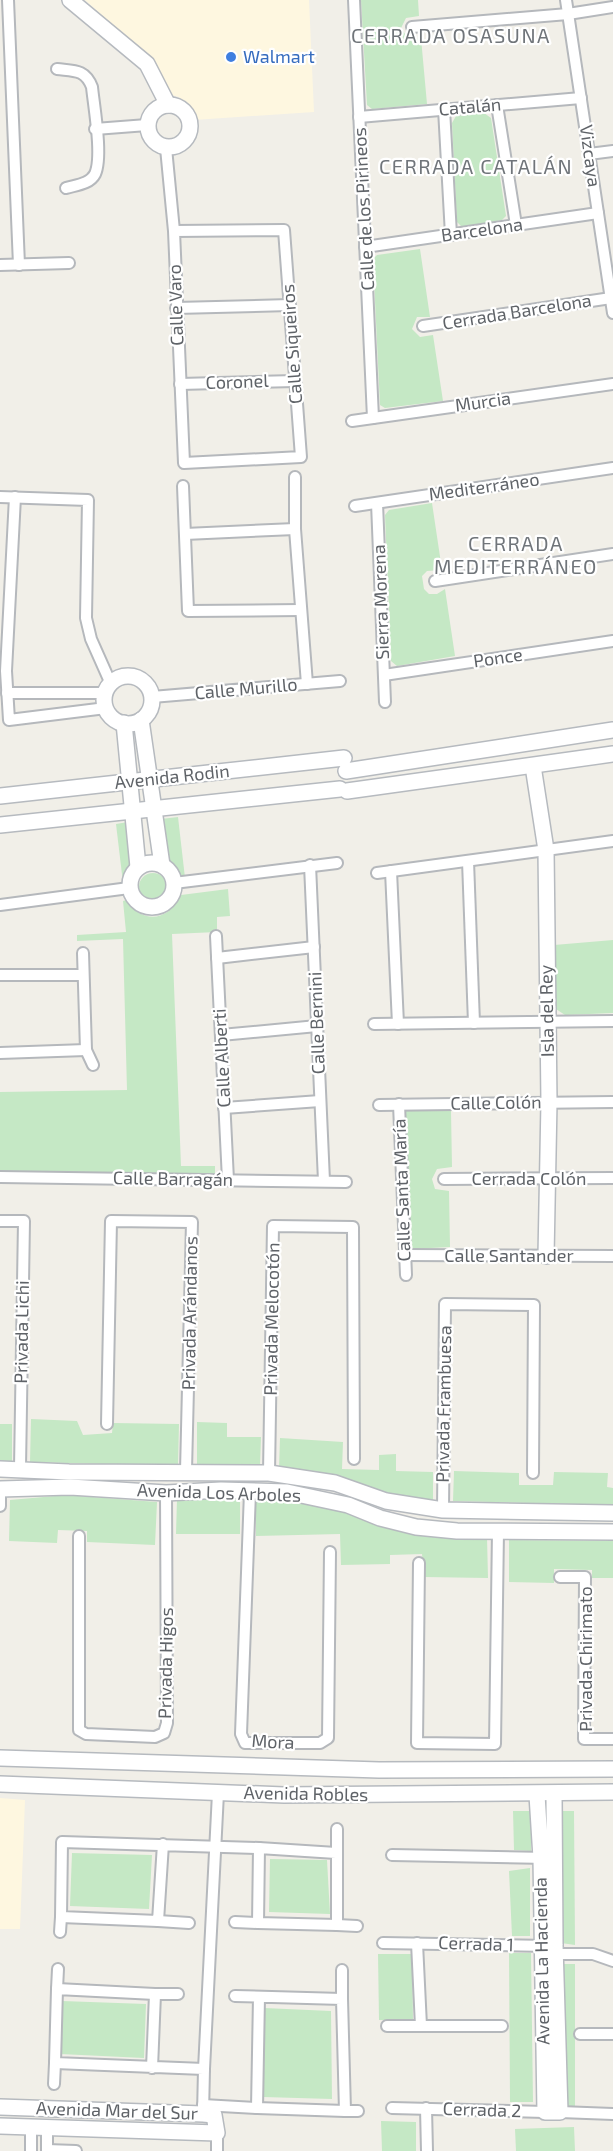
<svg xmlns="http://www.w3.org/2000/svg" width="613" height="2151" font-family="'Exo 2',sans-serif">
  <rect width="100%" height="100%" fill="#f1efe8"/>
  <g fill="#fef7e0">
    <polygon points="85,0 309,0 314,112 194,120 191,107 179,97 164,93 160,71 140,49"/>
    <polygon points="0,1798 25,1800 20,1929 0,1929"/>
  </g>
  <g fill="#c5e8c5">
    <polygon points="361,0 418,0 419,16 406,18 401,28 409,40 421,38 427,104 372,109 367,105"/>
    <polygon points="484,113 491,118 506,216 502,220 462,227 457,222 452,123 456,116"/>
    <polygon points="420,249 430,317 417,317 412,329 420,337 433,335 443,401 385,408 380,405 373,259 377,255"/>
    <polygon points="432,503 442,570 427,571 422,576 424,589 429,594 437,594 445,589 455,656 397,666 391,661 385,515 389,510"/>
    <polygon points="178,817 185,878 182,878 168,862 161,819"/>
    <polygon points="128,822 134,864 123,883 116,824"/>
    <circle cx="153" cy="887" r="14"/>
    <path d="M 228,889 L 230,916 L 217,917 L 217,932 L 172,934 L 181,1166 L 215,1166 L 215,1174 L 0,1172 L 0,1092 L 127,1090 L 123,939 L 77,941 L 77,935 L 126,932 L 123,901 L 126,900 C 143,925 169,921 181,895 Z"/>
    <polygon points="613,940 613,1013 565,1015 556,1009 554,945"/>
    <polygon points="405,1111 451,1111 452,1167 437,1169 432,1179 435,1189 449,1191 450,1247 411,1249"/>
    <polygon points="31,1419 77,1421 83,1435 112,1433 113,1423 179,1424 178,1466 30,1462"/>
    <polygon points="197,1422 227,1423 227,1437 261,1437 260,1465 197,1464"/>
    <rect x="0" y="1424" width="12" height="40"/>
    <polygon points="280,1438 343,1442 342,1469 379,1470 379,1455 396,1454 396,1471 433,1472 433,1504 279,1469"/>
    <polygon points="454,1471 519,1473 519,1485 553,1485 554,1472 608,1473 607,1487 613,1488 613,1505 453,1501"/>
    <polygon points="66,1495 157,1502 155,1545 87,1542 87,1531 58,1530 57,1543 9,1541 10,1500"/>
    <polygon points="256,1496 287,1498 487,1537 488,1578 424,1577 422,1554 390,1555 390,1564 341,1565 340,1534 256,1536"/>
    <polygon points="177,1499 240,1499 240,1534 176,1534"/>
    <polygon points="509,1540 613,1541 613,1578 592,1578 592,1570 554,1569 554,1583 509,1582"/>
    <polygon points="513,1811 531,1811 531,1851 514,1850"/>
    <polygon points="556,1811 574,1811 575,1945 561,1943"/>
    <polygon points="72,1853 152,1855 149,1909 70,1906"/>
    <polygon points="270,1859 327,1860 330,1914 269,1912"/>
    <polygon points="530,1868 530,1936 512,1936 509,1871"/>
    <polygon points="509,1953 531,1953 533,2102 510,2102"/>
    <polygon points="378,1954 412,1954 413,2020 379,2020"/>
    <polygon points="561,1964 575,1964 575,2108 562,2107"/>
    <polygon points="62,2001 146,2004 144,2058 60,2054"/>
    <polygon points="264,2008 331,2011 332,2099 263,2097"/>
    <polygon points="381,2121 416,2122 416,2151 382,2151"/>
    <polygon points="574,2127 575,2151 516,2151 515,2129"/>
  </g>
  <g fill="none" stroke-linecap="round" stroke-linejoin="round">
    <defs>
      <g id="street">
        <polyline points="8,0 19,265"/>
        <polyline points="354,0 373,418"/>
        <polyline points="566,0 613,313"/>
        <polyline points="412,27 568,14 613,7"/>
        <path d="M 57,69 C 74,71 85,69 92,87 C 94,107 103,157 95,174 C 90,184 76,185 66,188"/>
        <polyline points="497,105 516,225"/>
        <polyline points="444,109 451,235"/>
        <polyline points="359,117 581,98"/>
        <polyline points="95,129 147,125"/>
        <polyline points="166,148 174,231 184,463 301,457 284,230 174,231"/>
        <polyline points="589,154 613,151"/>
        <polyline points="365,247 598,213"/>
        <polyline points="0,265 69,263"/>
        <polyline points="176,308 290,305"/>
        <polyline points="423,326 611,298"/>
        <polyline points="180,384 295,381"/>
        <polyline points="352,421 613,384"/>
        <polyline points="295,477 295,529 307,684"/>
        <polyline points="183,486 188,611 301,610"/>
        <polyline points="0,497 88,500 86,618 91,639 111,684"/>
        <polyline points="15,497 6,671 9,720 106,708"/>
        <polyline points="377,503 385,702"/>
        <polyline points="355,506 613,468"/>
        <polyline points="185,534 295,529"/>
        <polyline points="435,581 613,554"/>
        <polyline points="384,675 613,641"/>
        <polyline points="7,693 105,693"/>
        <polyline points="152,697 340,681"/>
        <polyline points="468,861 474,1023"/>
        <polyline points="310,865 324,1181"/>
        <polyline points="391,871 398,1024"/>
        <polyline points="377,873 613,841"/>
        <polyline points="174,883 337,863"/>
        <polyline points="0,905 129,888"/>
        <polyline points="216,936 228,1180"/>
        <polyline points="83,953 86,1050 93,1065"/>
        <polyline points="217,958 314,947"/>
        <polyline points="0,975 82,975"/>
        <polyline points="374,1024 613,1021"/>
        <polyline points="221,1035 317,1026"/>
        <polyline points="0,1053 86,1050"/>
        <polyline points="399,1104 406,1275"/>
        <polyline points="379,1105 613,1102"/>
        <polyline points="224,1108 320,1101"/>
        <polyline points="0,1177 346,1182"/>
        <polyline points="444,1179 613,1178"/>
        <polyline points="0,1221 24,1221 20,1468"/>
        <polyline points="406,1255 613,1256"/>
        <polyline points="107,1424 111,1221 192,1222 186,1471"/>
        <polyline points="269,1473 273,1226 353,1227 354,1459"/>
        <polyline points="250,1492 241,1734 245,1743 320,1743 328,1738 330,1552"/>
        <polyline points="0,1506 0,1489"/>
        <polyline points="443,1510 445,1304 534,1305 533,1473"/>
        <polyline points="79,1536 79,1730 86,1734 155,1737 164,1733 167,1723 166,1493"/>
        <polyline points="419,1563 417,1743 495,1744 498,1531"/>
        <polyline points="560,1577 585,1577 584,1739 613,1739"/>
        <polyline points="163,1844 158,1921 61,1917 62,1842 259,1848"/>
        <polyline points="336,1853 259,1848 258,1923 337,1925 337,1829"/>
        <polyline points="392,1855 548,1858"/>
        <polyline points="158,1921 189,1923"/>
        <polyline points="235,1922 258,1923"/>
        <polyline points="337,1925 357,1926"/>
        <polyline points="60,1932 61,1917"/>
        <polyline points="383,1943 548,1946"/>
        <polyline points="417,1943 421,2026"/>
        <polyline points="550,1954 593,1954 613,1961"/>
        <polyline points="342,1970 342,1999"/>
        <polyline points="57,1989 58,1969"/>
        <polyline points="155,1994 178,1994"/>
        <polyline points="235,1996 342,1999 345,2111 257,2108 259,1997"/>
        <polyline points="387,2026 502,2026"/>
        <polyline points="580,2034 613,2034"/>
        <polyline points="152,2068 155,1994 57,1989 55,2063 204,2069 203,2114"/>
        <polyline points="204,2069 218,1793"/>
        <polyline points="54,2084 55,2063"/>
        <polyline points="203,2105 257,2108"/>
        <polyline points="392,2108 545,2112"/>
        <polyline points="426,2108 427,2151"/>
        <polyline points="345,2111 358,2111"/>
        <polyline points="560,2112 613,2114"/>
        <polyline points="47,2150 76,2151"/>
        <polyline points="31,2151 31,2127"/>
        <polyline points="47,2151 47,2127"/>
        <polyline points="217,2151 217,2133"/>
      </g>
      <g id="secondary">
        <polyline points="70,0 147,64 168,105"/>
        <circle cx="169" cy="126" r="21"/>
        <circle cx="128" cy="700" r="24"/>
        <polyline points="141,720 162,865"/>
        <polyline points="124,723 138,867"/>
        <polyline points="533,766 546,850 549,1102 546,1256"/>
        <polyline points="346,771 613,730"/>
        <polyline points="347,791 613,754"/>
        <polyline points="0,796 344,758"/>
        <polyline points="0,825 340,789"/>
        <circle cx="152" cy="885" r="22"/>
        <polyline points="0,1469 69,1472 269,1473 335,1483 386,1501 443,1510 613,1513"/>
        <polyline points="0,1489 70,1487 166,1493 221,1490 287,1492 348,1505 380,1518 416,1527 457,1531 613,1532"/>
        <polyline points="0,1758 379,1770 613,1769"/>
        <polyline points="0,1784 284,1795 613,1792"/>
        <polyline points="537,1795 541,1858 545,2112 560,2112 555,1945 554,1794"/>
        <polyline points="0,2107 203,2114 214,2115 217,2133 0,2126"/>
      </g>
    </defs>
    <use href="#street" stroke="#b5b8bc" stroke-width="14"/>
    <use href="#secondary" stroke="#b6babf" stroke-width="18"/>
    <use href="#street" stroke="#fff" stroke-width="10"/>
    <use href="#secondary" stroke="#fff" stroke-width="15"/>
  </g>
  <circle fill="#3f7fe0" stroke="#fff" stroke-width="2" cx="231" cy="57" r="6"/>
  <g text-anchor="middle" stroke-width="4.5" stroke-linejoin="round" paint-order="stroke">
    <g font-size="18" fill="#366cbe" stroke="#fff" text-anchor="start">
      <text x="243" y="63">Walmart</text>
    </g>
    <g font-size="18" fill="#5f6368" stroke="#fff">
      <text transform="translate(470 107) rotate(-5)" y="6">Catalán</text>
      <text transform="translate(590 156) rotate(82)" y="6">Vizcaya</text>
      <text transform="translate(364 209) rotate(-93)" y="6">Calle de los Pirineos</text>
      <text transform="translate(482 230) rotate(-8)" y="6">Barcelona</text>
      <text transform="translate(176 305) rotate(-92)" y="6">Calle Varo</text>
      <text transform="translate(517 312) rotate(-9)" y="6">Cerrada Barcelona</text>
      <text transform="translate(292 344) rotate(-94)" y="6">Calle Siqueiros</text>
      <text transform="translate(237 382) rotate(-2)" y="6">Coronel</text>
      <text transform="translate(483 402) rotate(-8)" y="6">Murcia</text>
      <text transform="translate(484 487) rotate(-8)" y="6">Mediterráneo</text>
      <text transform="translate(381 602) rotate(-92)" y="6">Sierra Morena</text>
      <text transform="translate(498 658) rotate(-8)" y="6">Ponce</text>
      <text transform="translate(246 689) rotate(-5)" y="6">Calle Murillo</text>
      <text transform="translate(172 777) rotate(-6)" y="6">Avenida Rodin</text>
      <text transform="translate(547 1011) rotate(-91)" y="6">Isla del Rey</text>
      <text transform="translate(317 1023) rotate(-92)" y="6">Calle Bernini</text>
      <text transform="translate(222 1058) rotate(-93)" y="6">Calle Alberti</text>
      <text transform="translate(496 1103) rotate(-1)" y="6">Calle Colón</text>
      <text transform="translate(173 1179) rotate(1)" y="6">Calle Barragán</text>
      <text x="529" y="1185">Cerrada Colón</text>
      <text transform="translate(402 1190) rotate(-92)" y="6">Calle Santa María</text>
      <text x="509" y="1262">Calle Santander</text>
      <text transform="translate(190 1313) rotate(-89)" y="6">Privada Arándanos</text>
      <text transform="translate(272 1319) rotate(-89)" y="6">Privada Melocotón</text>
      <text transform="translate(22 1332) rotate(-89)" y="6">Privada Lichi</text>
      <text transform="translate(444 1404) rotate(-89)" y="6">Privada Frambuesa</text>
      <text transform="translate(219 1493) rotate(2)" y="6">Avenida Los Arboles</text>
      <text transform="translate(586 1659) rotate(-90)" y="6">Privada Chirimato</text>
      <text transform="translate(166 1663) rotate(-89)" y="6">Privada Higos</text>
      <text transform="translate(273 1742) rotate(3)" y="6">Mora</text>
      <text transform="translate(306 1794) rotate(1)" y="6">Avenida Robles</text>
      <text transform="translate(476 1944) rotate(2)" y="6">Cerrada 1</text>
      <text transform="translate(542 1961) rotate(-91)" y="6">Avenida La Hacienda</text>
      <text transform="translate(482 2110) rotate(2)" y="6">Cerrada 2</text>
      <text transform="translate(117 2111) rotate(2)" y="6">Avenida Mar del Sur</text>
    </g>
    <g font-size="20" letter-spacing="1.5" fill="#70757a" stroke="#fff">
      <text x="451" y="43">CERRADA OSASUNA</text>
      <text x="476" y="174">CERRADA CATALÁN</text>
      <text x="516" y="551">CERRADA<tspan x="516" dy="23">MEDITERRÁNEO</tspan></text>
    </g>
  </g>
</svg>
